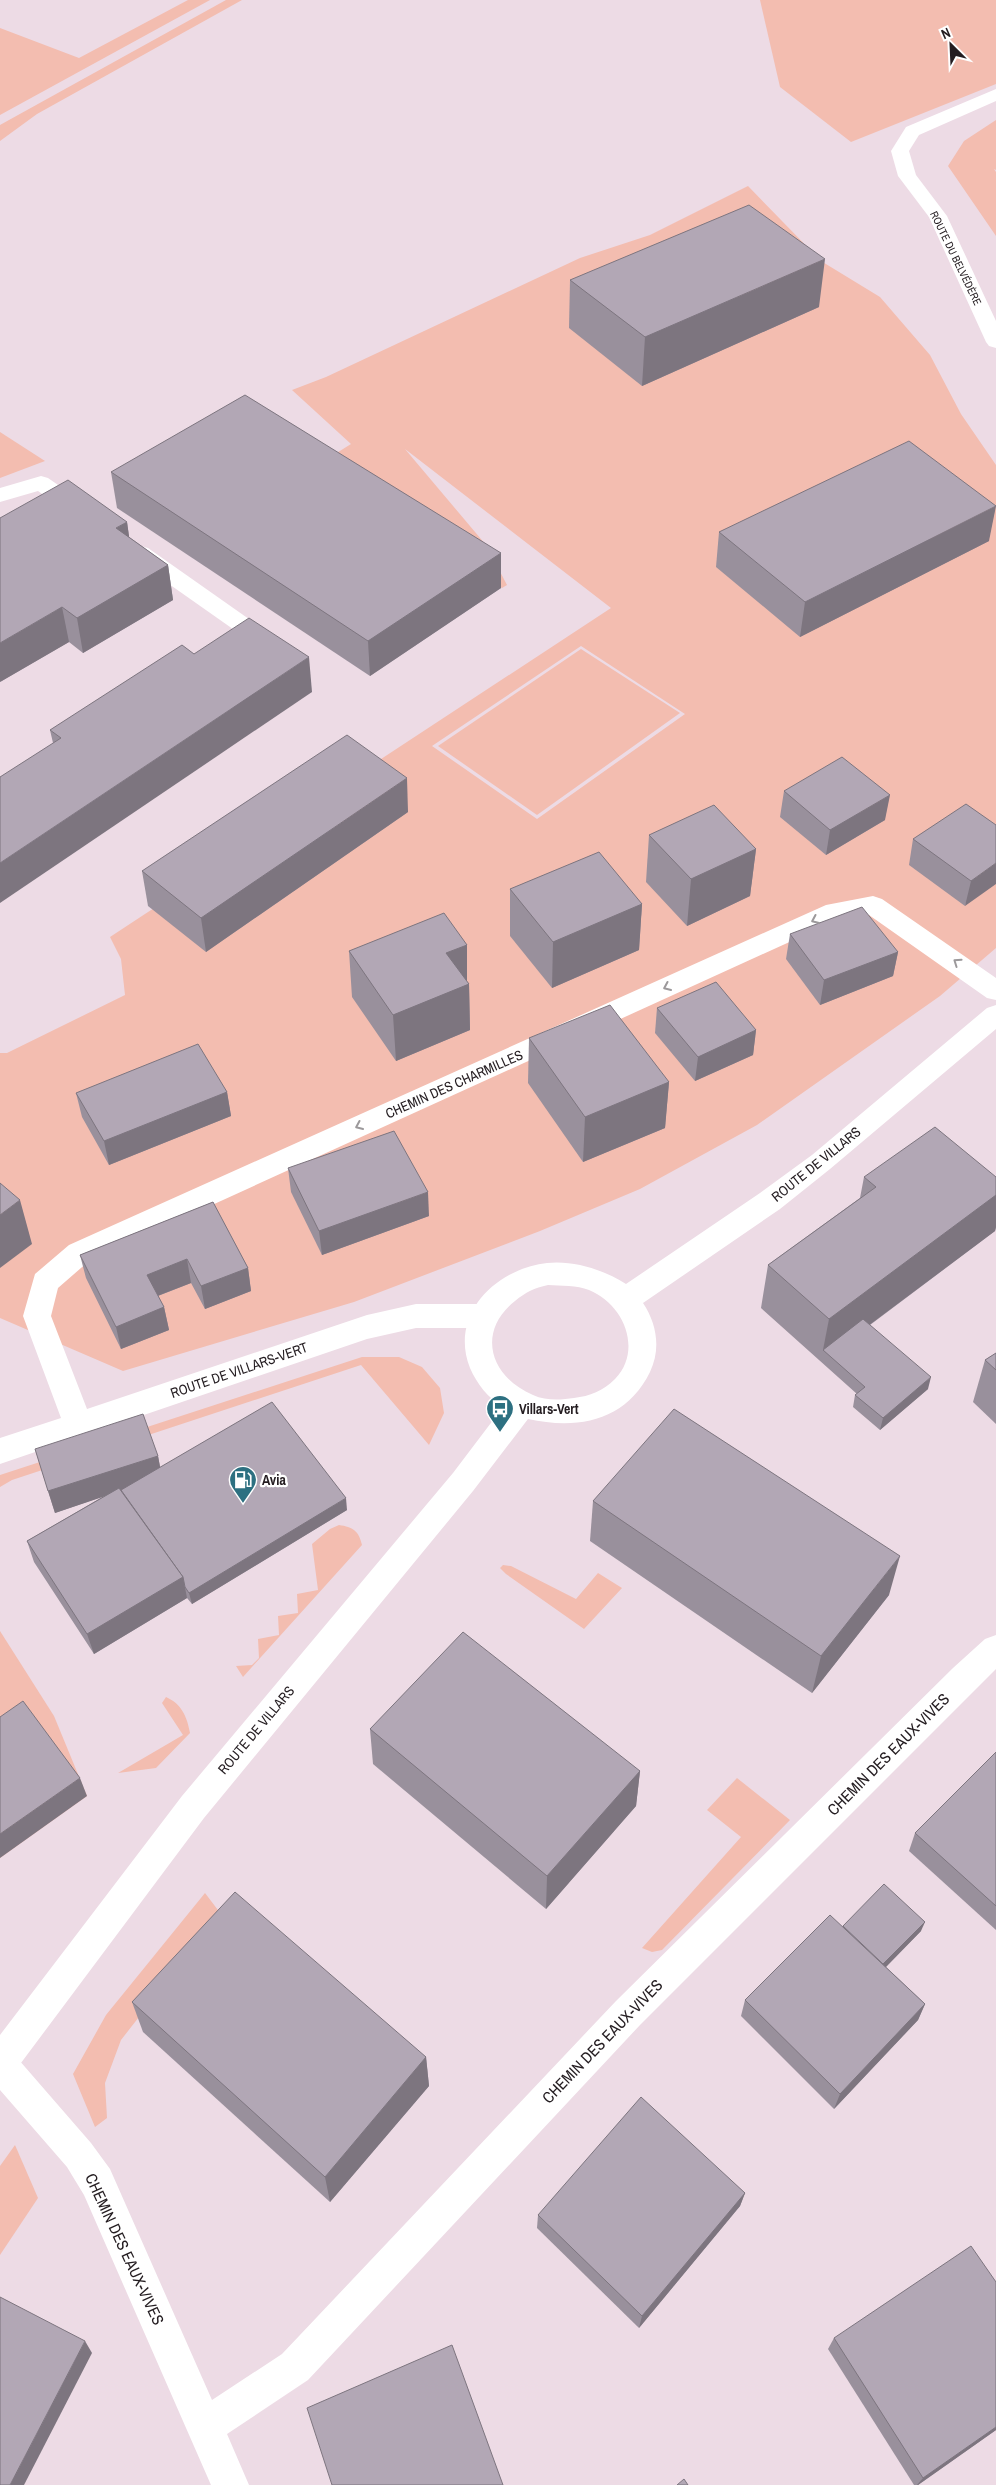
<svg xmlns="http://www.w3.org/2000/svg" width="996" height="2485" font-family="'Archivo Narrow',sans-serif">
  <rect width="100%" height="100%" fill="#eddbe5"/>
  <g fill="#f3bdb0" fill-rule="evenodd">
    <polygon points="188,0 210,0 0,115 0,28 79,58"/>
    <polygon points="226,0 242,0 37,114 0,141 0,125 9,120"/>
    <polygon points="760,0 996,0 996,84 851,142 780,87"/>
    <polygon points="996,120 996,170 994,169 996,172 996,236 948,166 964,141"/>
    <path d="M 748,186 L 821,261 L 880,297 L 930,355 L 961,414 L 996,465 L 996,948 L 940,996 L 757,1125 L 640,1189 L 540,1231 L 354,1302 L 123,1371 L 0,1318 L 0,1053 L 7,1053 L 125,995 L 121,959 L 110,937 L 611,608 L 405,449 L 486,545 L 507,585 L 502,588 L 311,469 L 351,444 L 292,390 L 326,377 L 580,258 L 650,235 ZM 581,646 L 685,714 L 537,819 L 432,746 Z"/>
    <polygon points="0,432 45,461 0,478"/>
    <polygon points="581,649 680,713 537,815 438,746"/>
    <polygon points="362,1357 399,1357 422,1367 440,1388 444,1413 429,1445 361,1365 12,1480 0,1487 0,1475"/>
    <path d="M 339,1525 C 353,1527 359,1531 362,1545 L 243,1677 L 236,1666 L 252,1665 L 259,1658 L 258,1639 L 279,1635 L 278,1616 L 298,1613 L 297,1594 L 318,1590 L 312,1544 L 330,1529 Z"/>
    <polygon points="503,1565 511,1566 576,1599 598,1573 622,1588 584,1629 506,1574 500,1568"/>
    <polygon points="0,1631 54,1716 87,1796 0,1858"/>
    <path d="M 166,1697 C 182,1704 187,1717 190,1733 L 156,1768 L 118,1773 L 183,1735 L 162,1703 Z"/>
    <polygon points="737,1778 790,1820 662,1950 652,1952 642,1948 741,1837 707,1810"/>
    <polygon points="205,1893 227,1922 153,1999 121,2040 105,2083 107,2118 95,2127 73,2074 106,2015"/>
    <polygon points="15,2145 38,2198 0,2255 0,2166"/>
  </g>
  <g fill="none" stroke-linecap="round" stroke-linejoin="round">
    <g fill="#fff" fill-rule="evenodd">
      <path d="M 41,476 L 48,478 L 90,507 L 93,512 L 90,517 C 71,522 52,501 38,491 L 0,502 L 0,488 Z"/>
      <polygon points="140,546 148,548 280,641 283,646 280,651 272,653 264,651 132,558 129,553 132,548"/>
    </g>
    <g fill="#fff" fill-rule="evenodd">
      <polygon points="996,89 996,101 919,135 909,151 916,175 947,216 996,321 996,348 989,346 986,342 929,217 898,176 891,151 906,127"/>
      <polygon points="873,896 882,899 996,978 996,1000 987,998 869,915 840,919 89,1261 58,1288 51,1316 87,1409 367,1315 416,1304 483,1304 493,1308 497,1316 493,1324 483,1328 416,1328 367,1339 0,1464 0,1438 61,1418 23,1316 35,1274 69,1245 826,905"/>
      <polygon points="996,1635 996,1669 640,2025 308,2380 227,2434 249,2485 211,2485 84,2195 67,2167 0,2090 0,2047 12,2052 91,2143 110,2169 212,2400 282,2354 616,2001 953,1668 985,1639"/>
    </g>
    <path fill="#fff" fill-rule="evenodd" d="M 996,1005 L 996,1029 L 830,1169 L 780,1209 L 643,1303 C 657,1324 661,1349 650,1372 C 626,1421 578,1430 528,1419 L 473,1491 L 204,1818 L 12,2075 L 0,2080 L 0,2035 L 182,1796 L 453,1473 L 503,1407 C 488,1398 477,1384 470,1368 C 449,1315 495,1269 547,1263 C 574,1260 604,1270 626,1284 L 760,1193 L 812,1155 L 987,1008 ZM 548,1285 C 561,1286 577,1285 589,1290 C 624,1304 643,1350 615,1379 C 603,1391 590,1396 574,1398 C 561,1400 546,1401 533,1395 C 490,1377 476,1332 515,1301 C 526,1292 534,1288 548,1285 Z"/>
  </g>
  <g fill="#99909c">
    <polygon points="570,280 819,307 642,386 569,328"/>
    <polygon points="111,472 501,553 501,588 370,676 117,508"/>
    <polygon points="127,522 129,537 168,565 173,600 83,653 69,642 0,682"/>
    <polygon points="719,532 989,541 800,637 716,567"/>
    <polygon points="194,654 312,692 53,743 50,730"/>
    <polygon points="784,791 885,820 826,855 780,817"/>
    <polygon points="408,812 206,952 148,906 142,871"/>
    <polygon points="996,825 965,906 909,865 913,839"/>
    <polygon points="649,835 756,849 750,896 687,926 646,882"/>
    <polygon points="510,889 642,904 639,950 552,988 510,936"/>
    <polygon points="790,934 898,952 893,976 820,1005 786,959"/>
    <polygon points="467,945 467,982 469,984 470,1030 396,1061 352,997 349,951"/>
    <polygon points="657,1008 756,1030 753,1055 695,1081 655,1033"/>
    <polygon points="529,1038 669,1082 665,1128 583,1162 528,1083"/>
    <polygon points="227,1092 231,1116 109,1165 82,1117 76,1093"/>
    <polygon points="288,1168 429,1216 322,1255 291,1192"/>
    <polygon points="864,1177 996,1195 996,1227 995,1231 870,1325 928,1389 880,1430 853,1407 855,1395 857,1394 761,1308 768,1265 860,1198"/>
    <polygon points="213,1202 248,1268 251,1291 205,1309 191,1283 158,1296 164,1307 169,1330 121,1349 86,1278 80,1255"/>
    <polygon points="996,1353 996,1424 973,1402 985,1360"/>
    <polygon points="35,1449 158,1456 160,1467 347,1510 192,1604 187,1598 94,1654 34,1562 27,1541 104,1496 55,1513"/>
    <polygon points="593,1501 889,1595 812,1693 590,1541"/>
    <polygon points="370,1729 640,1771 636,1806 546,1909 373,1764"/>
    <polygon points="996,1752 996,1930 909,1851 915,1833"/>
    <polygon points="843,1926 921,1931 886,1967 925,2004 918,2020 834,2109 741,2016 745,2000"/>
    <polygon points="132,2002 426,2057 429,2086 330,2202 143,2032"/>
    <polygon points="745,2193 740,2206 639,2328 537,2228 538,2215"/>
    <polygon points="834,2338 996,2430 918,2485 914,2485 828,2349"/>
  </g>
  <g fill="#7d757f">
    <polygon points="825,259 819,307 642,386 645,337"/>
    <polygon points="996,506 989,541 800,637 805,602"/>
    <polygon points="127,522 132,557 116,528"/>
    <polygon points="501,553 501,588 370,676 368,641"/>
    <polygon points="168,565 173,600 83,653 77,618"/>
    <polygon points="62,607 69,642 0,682 0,643"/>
    <polygon points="309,657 312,692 0,903 0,863"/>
    <polygon points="407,778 408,812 206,952 201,918"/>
    <polygon points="890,795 885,820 826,855 830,830"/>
    <polygon points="756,849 750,896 687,926 691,879"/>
    <polygon points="996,863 996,884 965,906 971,881"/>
    <polygon points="642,904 639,950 552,988 553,942"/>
    <polygon points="467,945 467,985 469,984 470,1030 396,1061 393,1015 446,953"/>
    <polygon points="898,952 893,976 820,1005 824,980"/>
    <polygon points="756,1030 753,1055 695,1081 698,1057"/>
    <polygon points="669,1082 665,1128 583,1162 585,1117"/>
    <polygon points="227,1092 231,1116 109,1165 104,1141"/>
    <polygon points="428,1192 429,1216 322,1255 319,1231"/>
    <polygon points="996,1195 996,1227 995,1231 829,1355 823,1350 829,1319"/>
    <polygon points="20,1200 32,1244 0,1268 0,1215"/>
    <polygon points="187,1259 191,1283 152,1298 147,1275"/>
    <polygon points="248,1268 251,1291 205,1309 201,1286"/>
    <polygon points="164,1307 169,1330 121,1349 116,1327"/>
    <polygon points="931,1377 928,1389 880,1430 883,1418"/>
    <polygon points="158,1456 162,1477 55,1513 48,1491"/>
    <polygon points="346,1498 347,1510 192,1604 189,1593"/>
    <polygon points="900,1556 889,1595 812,1693 821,1656"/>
    <polygon points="183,1577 187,1598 94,1654 87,1634"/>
    <polygon points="640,1771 636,1806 546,1909 547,1876"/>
    <polygon points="80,1778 87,1796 0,1858 0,1834"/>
    <polygon points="925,1922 921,1931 875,1978 878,1969"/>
    <polygon points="925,2004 918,2020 834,2109 840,2094"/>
    <polygon points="426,2057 429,2086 330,2202 325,2177"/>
    <polygon points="745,2193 740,2206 639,2328 642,2316"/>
    <polygon points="85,2341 92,2353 24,2485 10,2485"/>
    <polygon points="996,2427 996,2430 918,2485 917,2485 923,2478"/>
  </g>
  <g fill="#b2a7b5" stroke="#7d757f">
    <polygon points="749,205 825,259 645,337 570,280"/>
    <polygon points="245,395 501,553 368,641 111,472"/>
    <polygon points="909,441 996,506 805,602 719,532"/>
    <polygon points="68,480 127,522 116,528 168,565 77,618 62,607 0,643 0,518"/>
    <polygon points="249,618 309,657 0,863 0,777 61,738 50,730 182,645 194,654"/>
    <polygon points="347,735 407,778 201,918 142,871"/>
    <polygon points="842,757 890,795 830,830 784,791"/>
    <polygon points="966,804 996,825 996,863 971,881 913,839"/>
    <polygon points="714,805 756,849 691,879 649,835"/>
    <polygon points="599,852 642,904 553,942 510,889"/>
    <polygon points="862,907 898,952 824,980 790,934"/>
    <polygon points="444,913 467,945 446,953 469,984 393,1015 349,951"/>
    <polygon points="716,982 756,1030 698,1057 657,1008"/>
    <polygon points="610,1005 669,1082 585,1117 529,1038"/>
    <polygon points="198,1044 227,1092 104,1141 76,1093"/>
    <polygon points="935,1127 996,1177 996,1195 829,1319 768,1265 876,1187 864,1177"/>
    <polygon points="394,1131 428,1192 319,1231 288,1168"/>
    <polygon points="0,1183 20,1200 0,1215"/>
    <polygon points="213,1202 248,1268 201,1286 187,1259 147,1275 164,1307 116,1327 80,1255"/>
    <polygon points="863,1319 931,1377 883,1418 855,1395 865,1387 823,1350"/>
    <polygon points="996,1353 996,1370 985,1360"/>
    <polygon points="272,1402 346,1498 189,1593 185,1587 183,1577 121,1490"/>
    <polygon points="674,1409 900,1556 821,1656 593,1501"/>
    <polygon points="143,1414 158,1456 48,1491 35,1449"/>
    <polygon points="119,1488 183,1577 87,1634 27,1541"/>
    <polygon points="463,1632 640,1771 547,1876 370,1729"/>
    <polygon points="23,1701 80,1778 0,1834 0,1717"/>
    <polygon points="996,1752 996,1906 915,1833"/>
    <polygon points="884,1884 925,1922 883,1964 843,1926"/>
    <polygon points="235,1892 426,2057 325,2177 132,2002"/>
    <polygon points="830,1915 925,2004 840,2094 745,2000"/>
    <polygon points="641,2097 745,2193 642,2316 538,2215"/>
    <polygon points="971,2246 996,2282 996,2427 923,2478 834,2338"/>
    <polygon points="0,2297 85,2341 10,2485 0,2485"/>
    <polygon points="452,2345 503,2485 332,2485 307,2408"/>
    <polygon points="684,2479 688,2485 677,2485"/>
  </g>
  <defs><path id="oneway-chevron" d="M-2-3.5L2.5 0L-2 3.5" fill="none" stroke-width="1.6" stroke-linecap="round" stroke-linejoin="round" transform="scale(1.25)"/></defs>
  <g stroke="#9c999b">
    <use href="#oneway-chevron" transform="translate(815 920) rotate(156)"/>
    <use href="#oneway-chevron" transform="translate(957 962) rotate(-145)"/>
    <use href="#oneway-chevron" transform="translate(667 987) rotate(156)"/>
    <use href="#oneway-chevron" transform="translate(359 1126) rotate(156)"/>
  </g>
  <defs>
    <symbol id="bus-pin" viewBox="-11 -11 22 30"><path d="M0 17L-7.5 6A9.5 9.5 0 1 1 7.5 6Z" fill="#2d7081" stroke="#fff"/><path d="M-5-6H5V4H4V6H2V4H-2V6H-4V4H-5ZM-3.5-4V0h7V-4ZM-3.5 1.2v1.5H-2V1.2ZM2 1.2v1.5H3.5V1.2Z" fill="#fff"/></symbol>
    <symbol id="fuel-pin" viewBox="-11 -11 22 30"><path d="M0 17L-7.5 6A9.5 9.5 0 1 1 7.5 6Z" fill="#2d7081" stroke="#fff"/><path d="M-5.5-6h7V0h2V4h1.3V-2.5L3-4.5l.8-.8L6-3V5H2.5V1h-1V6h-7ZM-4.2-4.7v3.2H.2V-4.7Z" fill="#fff"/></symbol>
  </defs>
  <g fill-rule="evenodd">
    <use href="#bus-pin" x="484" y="1393" width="32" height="43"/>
    <use href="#fuel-pin" x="227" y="1464" width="32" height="43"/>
  </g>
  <g text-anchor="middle" stroke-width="4.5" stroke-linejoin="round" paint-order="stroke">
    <g font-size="11" fill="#241d21" stroke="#fff">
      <text transform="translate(956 258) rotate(64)" y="4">ROUTE DU BELVÉDÈRE</text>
    </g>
    <g font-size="14" fill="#241d21" stroke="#fff">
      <text transform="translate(454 1084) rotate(-24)" y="5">CHEMIN DES CHARMILLES</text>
      <text transform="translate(816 1164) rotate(-39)" y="5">ROUTE DE VILLARS</text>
      <text transform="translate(239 1370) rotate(-19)" y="5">ROUTE DE VILLARS-VERT</text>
      <text transform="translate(256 1730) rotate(-50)" y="5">ROUTE DE VILLARS</text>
    </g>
    <g font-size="14" font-weight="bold" fill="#241d21" stroke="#fff" text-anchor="start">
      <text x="519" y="1414">Villars-Vert</text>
      <text x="262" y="1485">Avia</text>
    </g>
    <g font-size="16" fill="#241d21" stroke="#fff">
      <text transform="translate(888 1754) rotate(-45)" y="6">CHEMIN DES EAUX-VIVES</text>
      <text transform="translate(602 2041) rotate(-46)" y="6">CHEMIN DES EAUX-VIVES</text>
      <text transform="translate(125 2249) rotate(65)" y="6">CHEMIN DES EAUX-VIVES</text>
    </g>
  </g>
  <g transform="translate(951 45) rotate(336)" stroke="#ffffff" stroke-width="4" paint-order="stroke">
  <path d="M0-4L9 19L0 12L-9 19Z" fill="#241d21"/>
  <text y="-8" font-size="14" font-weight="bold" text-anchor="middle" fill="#241d21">N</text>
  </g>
</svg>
